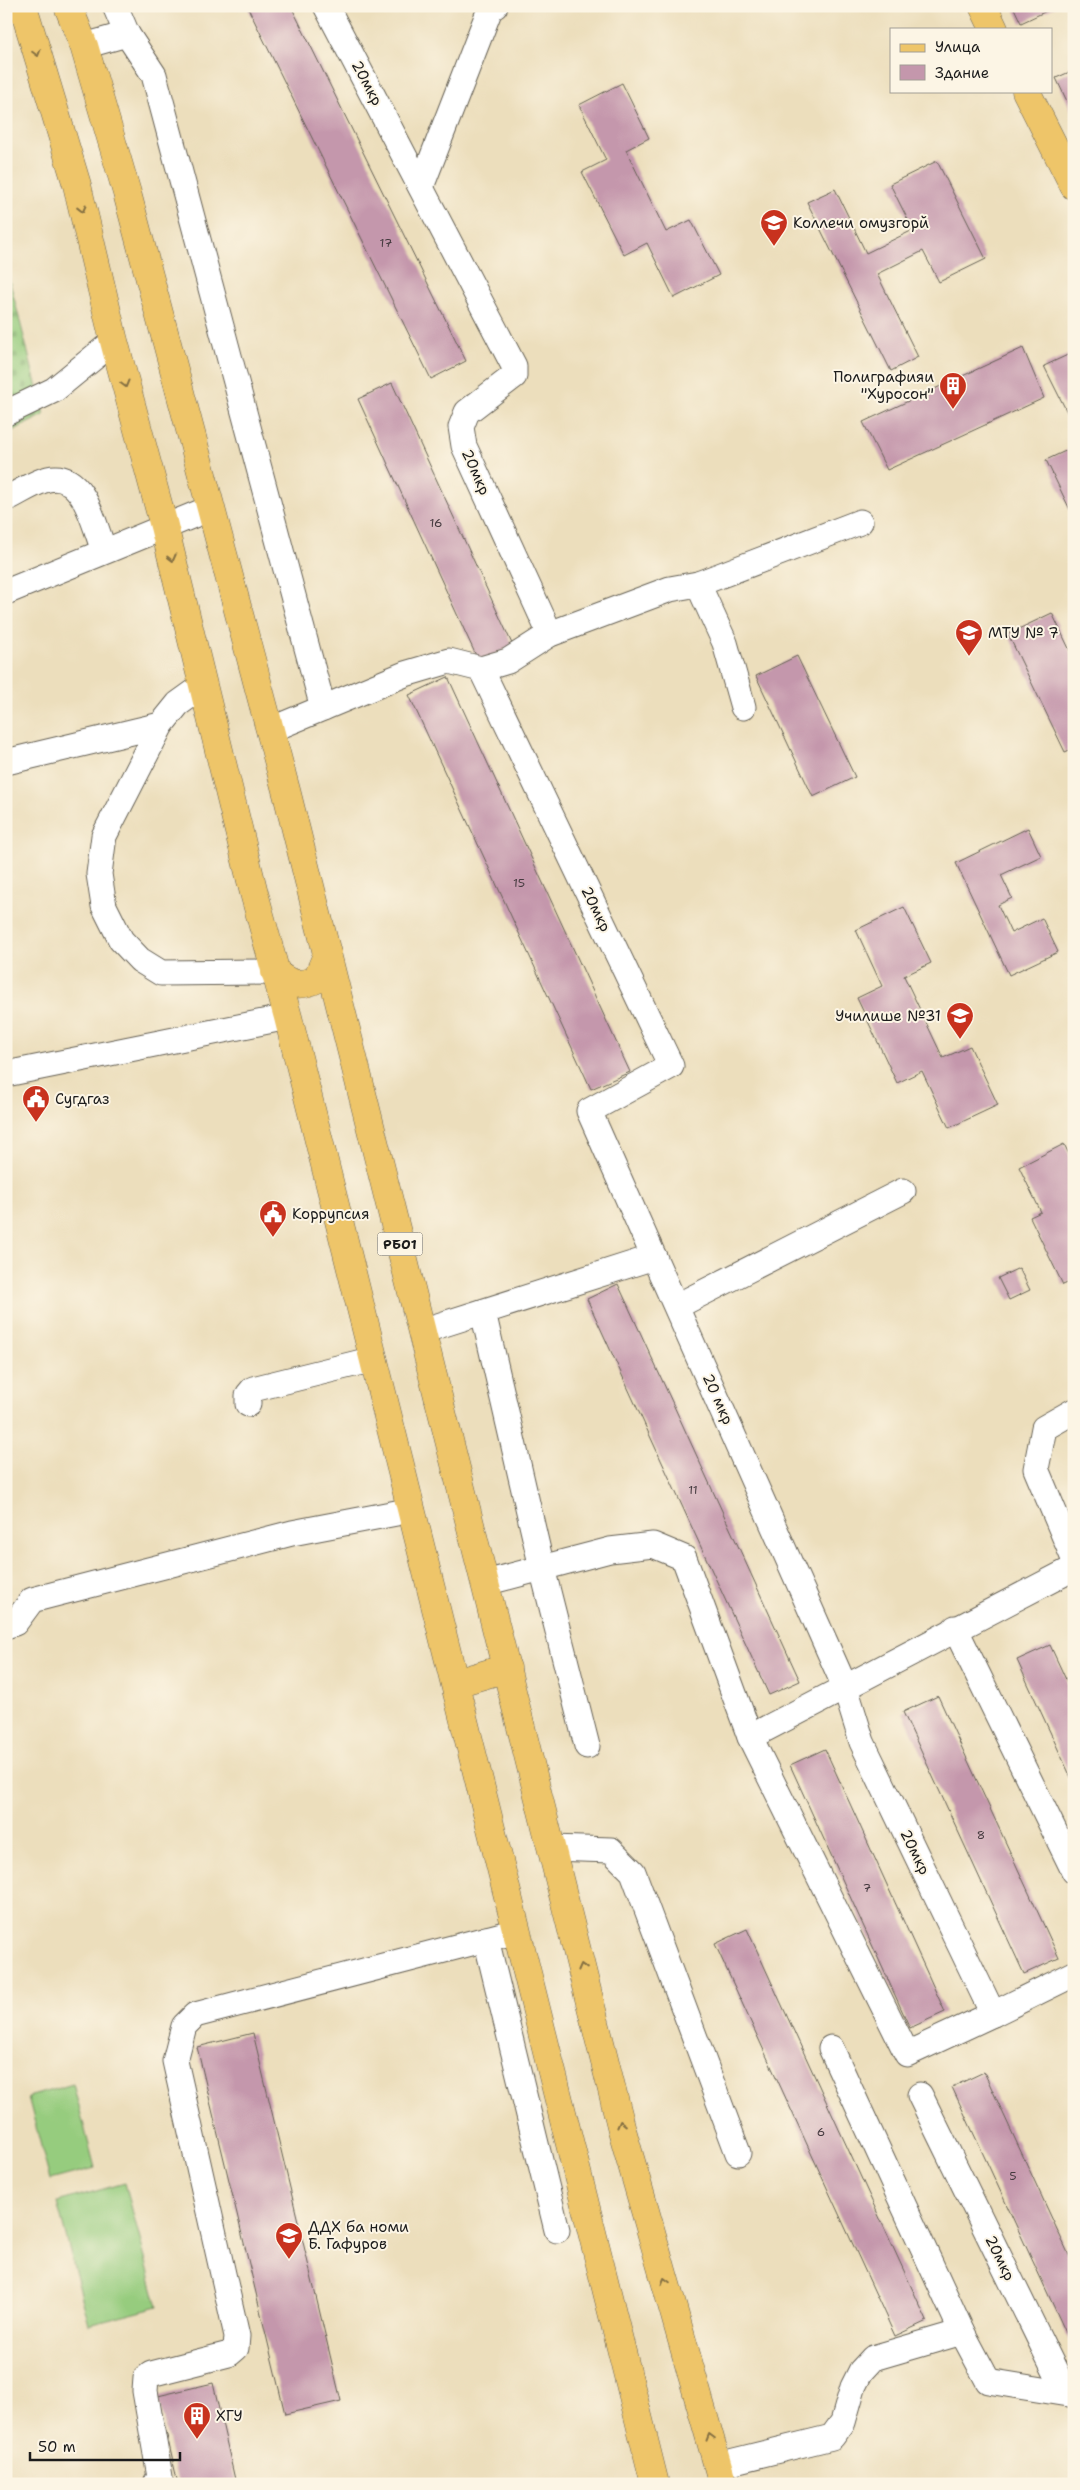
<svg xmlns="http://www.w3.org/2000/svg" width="1080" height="2490" font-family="'Shantell Sans',sans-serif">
  <defs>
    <pattern id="cemetery-stones" width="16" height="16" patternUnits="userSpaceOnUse" patternTransform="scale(1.25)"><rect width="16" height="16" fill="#96cc7e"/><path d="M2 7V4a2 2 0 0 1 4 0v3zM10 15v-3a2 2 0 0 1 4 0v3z" fill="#81af6c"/></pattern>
  </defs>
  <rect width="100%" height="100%" fill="#fcf5e5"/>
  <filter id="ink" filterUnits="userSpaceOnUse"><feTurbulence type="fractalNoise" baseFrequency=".02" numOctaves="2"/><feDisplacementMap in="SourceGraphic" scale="10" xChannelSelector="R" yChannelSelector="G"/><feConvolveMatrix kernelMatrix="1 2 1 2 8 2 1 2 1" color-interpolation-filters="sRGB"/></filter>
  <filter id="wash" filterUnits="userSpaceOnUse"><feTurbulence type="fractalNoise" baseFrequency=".0096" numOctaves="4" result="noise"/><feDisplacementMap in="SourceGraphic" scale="20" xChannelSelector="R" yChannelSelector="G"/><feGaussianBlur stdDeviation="1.12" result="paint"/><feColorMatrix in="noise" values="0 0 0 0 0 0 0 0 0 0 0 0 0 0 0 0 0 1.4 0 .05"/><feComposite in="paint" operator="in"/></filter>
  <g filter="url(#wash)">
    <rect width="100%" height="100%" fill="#ecdebc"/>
    <polygon fill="url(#cemetery-stones)" stroke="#59744d" points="6,267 44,415 6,434"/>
    <g fill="#96cc7e" stroke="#59744d">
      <polygon points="73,2084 95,2168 50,2180 28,2097"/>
      <polygon points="125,2183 158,2307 89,2325 57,2202"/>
    </g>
    <g id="blocks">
      <g fill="#c497ac">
        <polygon points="247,6 291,6 466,361 431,379"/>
        <polygon points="769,6 780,6 771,11"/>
        <polygon points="1013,6 1057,6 1021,23"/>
        <polygon points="1074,70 1074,116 1056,78"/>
        <polygon points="622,83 649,138 626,150 666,232 691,220 719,275 674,298 647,243 624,255 582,172 606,160 579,105"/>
        <polygon points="937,161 986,259 939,282 923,251 877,274 918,357 891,371 807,202 835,189 866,253 913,230 890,184"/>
        <polygon points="1023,348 1044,398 887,470 863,422"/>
        <polygon points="1074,352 1074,411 1068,414 1044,366"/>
        <polygon points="392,383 513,646 479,662 358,399"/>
        <polygon points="1074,447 1074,518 1046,460"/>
        <polygon points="1052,613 1074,659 1074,748 1065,752 1008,634"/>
        <polygon points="797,656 855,777 813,797 756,676"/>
        <polygon points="448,677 630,1072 591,1089 409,695"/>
        <polygon points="1028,828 1041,856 1001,875 1012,898 998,905 1011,933 1042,918 1058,952 1009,975 956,863"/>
        <polygon points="904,907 931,963 904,976 943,1058 970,1046 998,1105 949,1128 922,1071 897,1083 857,998 882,986 856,930"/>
        <polygon points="1064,1144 1074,1164 1074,1280 1063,1285 1030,1217 1041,1212 1019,1167"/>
        <polygon points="1019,1268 1030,1290 1009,1300 998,1278"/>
        <polygon points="618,1284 800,1681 769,1695 587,1299"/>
        <polygon points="1050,1645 1074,1697 1074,1784 1017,1660"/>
        <polygon points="938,1696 1059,1958 1024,1974 903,1712"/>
        <polygon points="825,1749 945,2012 910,2028 790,1765"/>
        <polygon points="747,1929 927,2321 895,2336 715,1944"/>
        <polygon points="253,2033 341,2401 285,2414 197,2047"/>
        <polygon points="984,2072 1074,2266 1074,2350 952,2087"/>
        <polygon points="213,2383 236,2484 178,2484 158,2396"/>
      </g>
    </g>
  </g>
  <g filter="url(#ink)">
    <use href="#blocks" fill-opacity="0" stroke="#656054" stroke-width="1"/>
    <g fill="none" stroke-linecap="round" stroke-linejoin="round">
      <defs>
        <g id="minor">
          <polyline points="115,6 127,34 154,75 323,708"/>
          <polyline points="326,6 514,366 514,376 467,412 461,427 464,446 550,634"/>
          <polyline points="84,46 127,34"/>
          <polyline points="421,187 490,9 495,6"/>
          <polyline points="6,413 54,390 114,341"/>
          <path d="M 6,499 C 19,493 34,482 48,479 C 84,471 94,525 104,551"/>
          <polyline points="698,584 725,643 743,707"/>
          <polyline points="6,592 211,508"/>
          <polyline points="481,669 671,1066 589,1111 845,1687 862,1742 993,2014"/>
          <polyline points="203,686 178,704 161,725 104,836 99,874 104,906 121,940 140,960 161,973 275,972"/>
          <polyline points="270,730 405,674 449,661 481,669 508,661 550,634 670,589 698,584 860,522"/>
          <polyline points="6,762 161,725"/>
          <polyline points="6,1074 288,1017"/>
          <polyline points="677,1306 903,1191"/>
          <polyline points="483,1312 542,1568 587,1746"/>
          <polyline points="422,1331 654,1257"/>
          <polyline points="248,1404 248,1395 253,1389 374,1359"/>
          <polyline points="1074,1411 1044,1428 1036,1469 1074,1559"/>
          <polyline points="485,1583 610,1550 653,1545 684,1558 750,1737 907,2054 993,2014 1074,1974"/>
          <polyline points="6,1626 15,1623 32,1600 292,1533 412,1510"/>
          <polyline points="955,1628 1074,1871"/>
          <polyline points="750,1737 1074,1568"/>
          <polyline points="552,1848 611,1850 633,1872 738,2153"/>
          <polyline points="486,1939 557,2230"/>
          <polyline points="831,2048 962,2332 988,2381 1074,2395"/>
          <polyline points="920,2095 1066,2393"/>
          <polyline points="718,2465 832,2437 843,2422 853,2387 861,2371 873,2358 962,2332"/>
          <polyline points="156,2484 160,2477 145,2391 146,2378 151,2374 229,2354 236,2348 237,2336 175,2061 184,2026 195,2015 517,1931"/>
        </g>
        <g id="major">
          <polyline points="983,6 994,29"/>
          <polyline points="1026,91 1074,186"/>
        </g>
        <g id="highway">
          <polyline points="23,6 77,185 114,341 164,526 254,893 288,1017 655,2484"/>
          <polyline points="68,6 84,46 127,193 287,794 622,2130 723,2484"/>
          <path d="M 275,972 C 289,985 300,987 317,979 L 327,955"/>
          <polyline points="456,1683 507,1668"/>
        </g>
      </defs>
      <use href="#minor" stroke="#656054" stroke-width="27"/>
      <use href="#major" stroke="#656054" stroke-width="29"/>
      <use href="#highway" stroke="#656054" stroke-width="29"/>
      <use href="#minor" stroke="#fff" stroke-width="25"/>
      <use href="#major" stroke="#eec569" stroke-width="28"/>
      <use href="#highway" stroke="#eec569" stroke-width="28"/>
    </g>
    <defs><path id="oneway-chevron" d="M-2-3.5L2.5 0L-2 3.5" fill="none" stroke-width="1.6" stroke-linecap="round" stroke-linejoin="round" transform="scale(1.25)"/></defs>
    <g stroke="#857042">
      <use href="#oneway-chevron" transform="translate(37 53) rotate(74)"/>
      <use href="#oneway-chevron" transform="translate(82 209) rotate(76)"/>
      <use href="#oneway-chevron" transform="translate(125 384) rotate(75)"/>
      <use href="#oneway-chevron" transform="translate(172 558) rotate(76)"/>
      <use href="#oneway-chevron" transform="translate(582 1967) rotate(-104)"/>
      <use href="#oneway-chevron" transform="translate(621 2124) rotate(-104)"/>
      <use href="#oneway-chevron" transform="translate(665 2281) rotate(-106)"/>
      <use href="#oneway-chevron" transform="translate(710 2437) rotate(-106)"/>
    </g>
  </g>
  <defs>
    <symbol id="school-pin" viewBox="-11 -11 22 30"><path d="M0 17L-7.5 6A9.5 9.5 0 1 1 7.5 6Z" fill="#c8321e" stroke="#fcf5e5"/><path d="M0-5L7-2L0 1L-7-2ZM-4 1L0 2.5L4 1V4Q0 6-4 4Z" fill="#fff"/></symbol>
    <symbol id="building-pin" viewBox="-11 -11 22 30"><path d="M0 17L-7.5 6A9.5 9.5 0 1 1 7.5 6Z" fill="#c8321e" stroke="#fcf5e5"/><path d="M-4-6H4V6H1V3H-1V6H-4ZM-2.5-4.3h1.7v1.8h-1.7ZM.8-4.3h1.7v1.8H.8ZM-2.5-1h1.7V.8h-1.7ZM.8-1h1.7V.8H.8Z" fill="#fff"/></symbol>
    <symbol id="university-pin" viewBox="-11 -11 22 30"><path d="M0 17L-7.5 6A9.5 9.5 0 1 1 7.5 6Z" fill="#c8321e" stroke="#fcf5e5"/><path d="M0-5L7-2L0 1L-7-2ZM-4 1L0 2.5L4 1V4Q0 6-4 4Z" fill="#fff"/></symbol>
    <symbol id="civic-pin" viewBox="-11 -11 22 30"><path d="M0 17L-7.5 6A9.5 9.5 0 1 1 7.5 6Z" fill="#c8321e" stroke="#fcf5e5"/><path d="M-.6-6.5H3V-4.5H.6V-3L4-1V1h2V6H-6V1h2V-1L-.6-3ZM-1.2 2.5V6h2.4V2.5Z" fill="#fff"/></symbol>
  </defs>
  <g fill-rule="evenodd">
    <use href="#school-pin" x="758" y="207" width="32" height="43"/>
    <use href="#building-pin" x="937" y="370" width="32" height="43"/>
    <use href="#university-pin" x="953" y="617" width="32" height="43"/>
    <use href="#university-pin" x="944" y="1000" width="32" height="43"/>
    <use href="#civic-pin" x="20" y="1083" width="32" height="43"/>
    <use href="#civic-pin" x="257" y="1198" width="32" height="43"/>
    <use href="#university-pin" x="273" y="2220" width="32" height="43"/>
    <use href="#building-pin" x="181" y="2400" width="32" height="43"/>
  </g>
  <g text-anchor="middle" stroke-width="4" stroke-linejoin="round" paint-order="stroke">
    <g font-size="12" fill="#463b40">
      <text x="386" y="247">17</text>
      <text x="436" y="527">16</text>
      <text x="519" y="887">15</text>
      <text x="693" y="1494">11</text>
      <text x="981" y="1839">8</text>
      <text x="867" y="1892">7</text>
      <text x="821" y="2136">6</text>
      <text x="1013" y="2180">5</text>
    </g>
    <rect fill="#fcf5e5" stroke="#5f5d58" stroke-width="1" x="377.5" y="1232.5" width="45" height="23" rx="4"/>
    <g font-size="14" font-weight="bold" fill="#1c1c1c">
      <text x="400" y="1249">РБ01</text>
    </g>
    <g font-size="15" fill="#1c1c1c" stroke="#fcf5e5">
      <text transform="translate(367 83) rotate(62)" y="5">20мкр</text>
      <text transform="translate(476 472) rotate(66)" y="5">20мкр</text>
      <text transform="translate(596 909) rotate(64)" y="5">20мкр</text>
      <text transform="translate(718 1399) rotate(66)" y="5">20 мкр</text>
      <text transform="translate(915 1852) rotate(64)" y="5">20мкр</text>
      <text transform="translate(1000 2258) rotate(64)" y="5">20мкр</text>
    </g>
    <g font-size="15" fill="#1c1c1c" stroke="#fcf5e5" text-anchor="start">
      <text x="793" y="228">Коллечи омузгорй</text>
      <text x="934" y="382" text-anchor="end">Полиграфияи<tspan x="934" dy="17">"Хуросон"</tspan></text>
      <text x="988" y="638">МТУ № 7</text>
      <text x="941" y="1021" text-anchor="end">Училише №31</text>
      <text x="55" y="1104">Сугдгаз</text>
      <text x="292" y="1219">Коррупсия</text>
      <text x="308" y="2232">ДДХ ба номи<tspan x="308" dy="17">Б. Гафуров</tspan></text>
      <text x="216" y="2421">ХГУ</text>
    </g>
  </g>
  <rect width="1080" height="2490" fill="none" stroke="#fcf5e5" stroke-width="25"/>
  <rect x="890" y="28" width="162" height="65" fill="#fcf5e5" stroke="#a29e95"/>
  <rect x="900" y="44" width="25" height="8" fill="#eec569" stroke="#a29e95"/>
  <text x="935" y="52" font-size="15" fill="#1c1c1c">Улица</text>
  <rect x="900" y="65" width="25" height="15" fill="#c497ac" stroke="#a29e95"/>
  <text x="935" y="78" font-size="15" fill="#1c1c1c">Здание</text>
  <path d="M30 2452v8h150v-8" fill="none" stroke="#1c1c1c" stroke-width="2.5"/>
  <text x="38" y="2452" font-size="15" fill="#1c1c1c" stroke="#fcf5e5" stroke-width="4" paint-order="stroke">50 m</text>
</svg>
